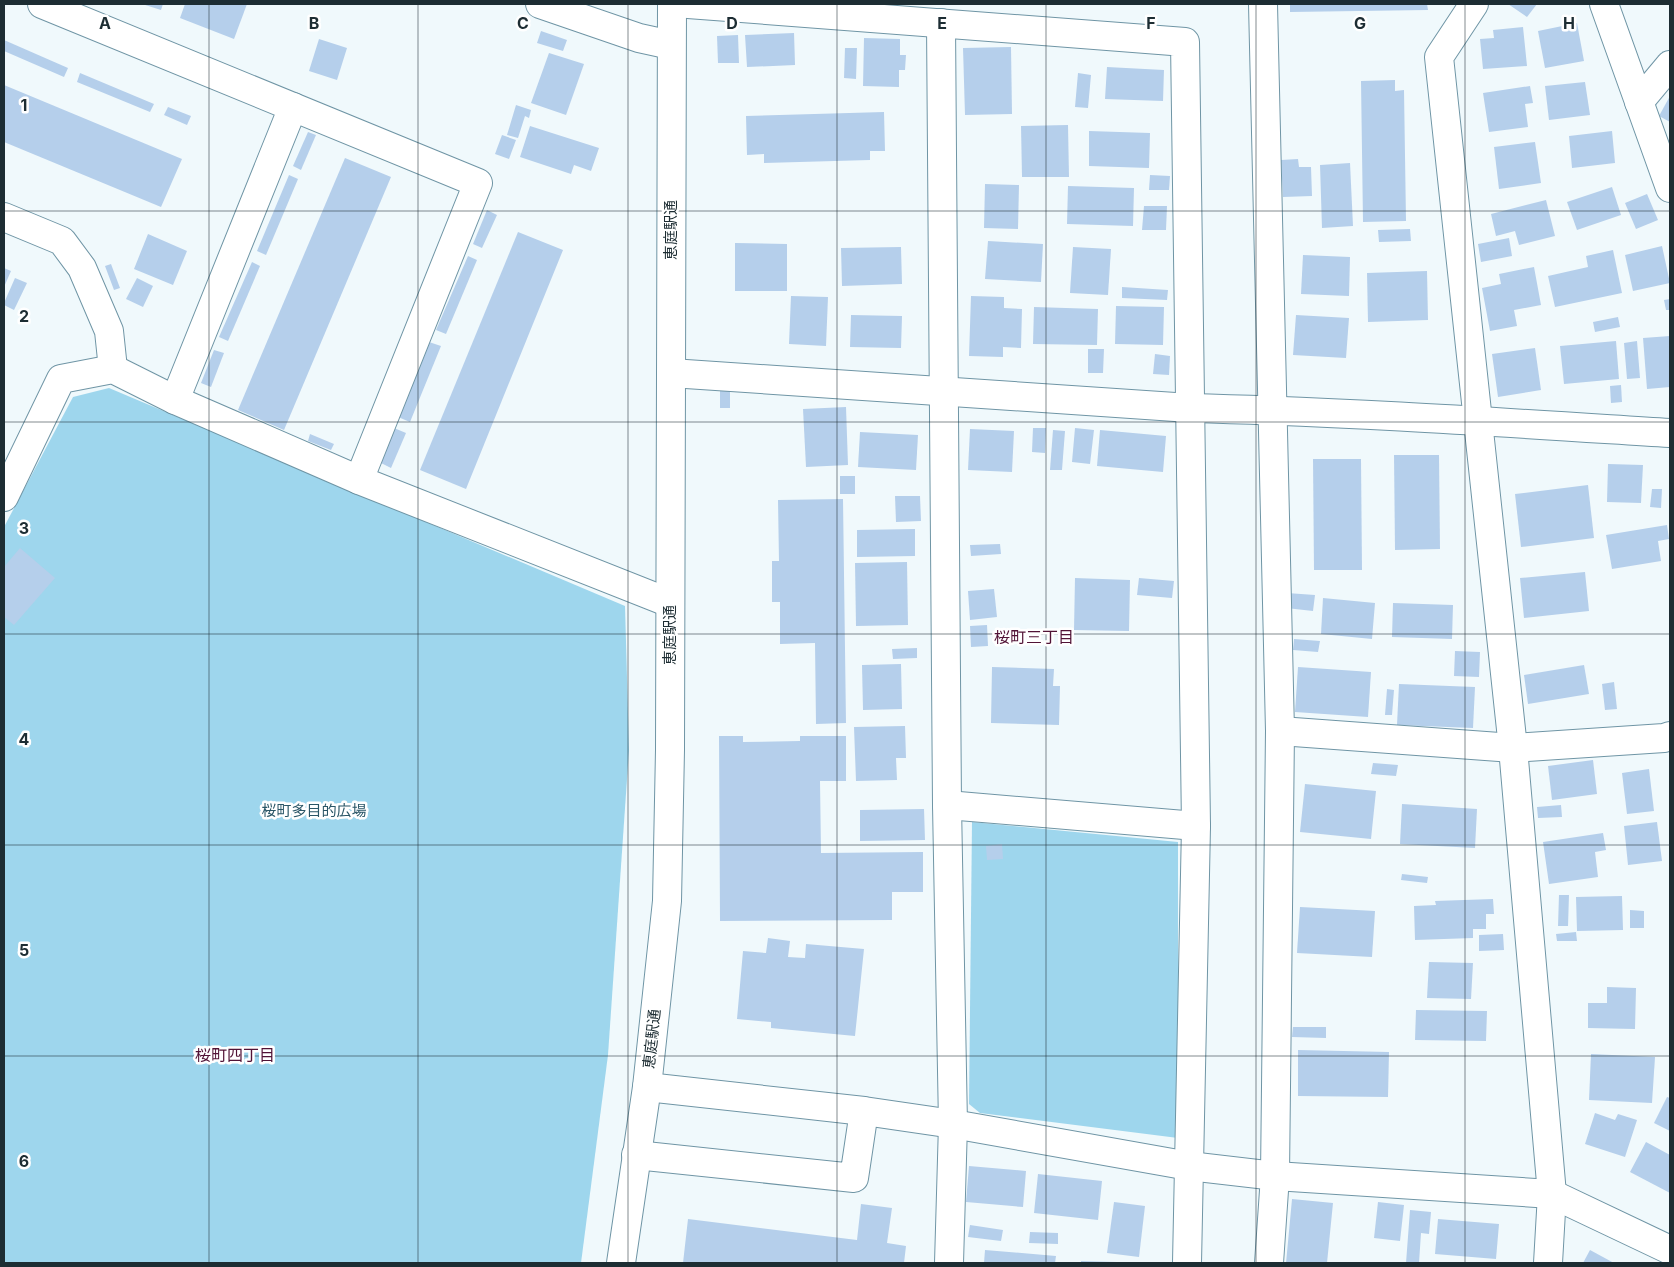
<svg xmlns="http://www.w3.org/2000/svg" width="1674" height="1267" font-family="Inter,'Noto Sans JP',sans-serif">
  <rect width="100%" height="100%" fill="#f0f9fc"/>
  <g fill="#9ed6ed">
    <polygon points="109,388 625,606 629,750 608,1055 581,1263 4,1263 4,527 73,397"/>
    <polygon points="972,822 1178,842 1178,1138 980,1113 969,1104"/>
  </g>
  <g fill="#b5cfeb">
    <polygon points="142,4 163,4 161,10"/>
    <polygon points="185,4 247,4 234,39 180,18"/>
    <polygon points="1290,4 1427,4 1428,10 1290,12"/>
    <polygon points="1508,4 1537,4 1527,17"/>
    <polygon points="1577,23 1584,61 1545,68 1538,31"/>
    <polygon points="1523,27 1527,66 1483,69 1480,39 1494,38 1493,30"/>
    <polygon points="541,31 567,40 563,51 537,43"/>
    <polygon points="794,33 795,65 747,67 745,35"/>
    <polygon points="738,35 739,63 718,63 717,36"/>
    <polygon points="864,38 900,39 900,55 906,55 905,70 899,70 899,87 863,86"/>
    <polygon points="319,39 347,48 337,80 309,71"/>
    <polygon points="4,40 68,68 64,77 4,51"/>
    <polygon points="1011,47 1012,114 965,115 963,48"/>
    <polygon points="845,48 857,48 856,79 844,78"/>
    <polygon points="549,53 584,64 566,115 531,103"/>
    <polygon points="1107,67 1164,70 1163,101 1105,99"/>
    <polygon points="80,73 154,104 150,112 77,82"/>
    <polygon points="1078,73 1091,75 1088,108 1075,107"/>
    <polygon points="1395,80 1395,91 1404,90 1406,221 1363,222 1361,81"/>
    <polygon points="1585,82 1590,115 1549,120 1545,86"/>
    <polygon points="4,85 182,159 161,207 4,142"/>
    <polygon points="1530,86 1533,103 1525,104 1528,127 1489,132 1483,93"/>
    <polygon points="1670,96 1670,122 1659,116"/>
    <polygon points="516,105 531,110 529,118 525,116 518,138 507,135"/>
    <polygon points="168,107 191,116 187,125 164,115"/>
    <polygon points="884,112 885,151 870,151 870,160 764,163 764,154 747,155 746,116"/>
    <polygon points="1068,125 1069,177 1022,177 1021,126"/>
    <polygon points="530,126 599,148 591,171 574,165 571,174 520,157"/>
    <polygon points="1089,131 1150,133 1149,168 1089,166"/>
    <polygon points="1612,131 1615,163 1572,168 1569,136"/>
    <polygon points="308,132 316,135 301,170 293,166"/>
    <polygon points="502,135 516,140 509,159 495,154"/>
    <polygon points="1535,142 1541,183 1499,189 1494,147"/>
    <polygon points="345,158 391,177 284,430 238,410"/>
    <polygon points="1298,159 1299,167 1311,167 1312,196 1283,197 1281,160"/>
    <polygon points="1350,163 1353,226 1322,228 1320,165"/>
    <polygon points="289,175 298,179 266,255 257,251"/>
    <polygon points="1150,175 1170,176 1169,190 1149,190"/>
    <polygon points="985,184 1019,185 1018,229 984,228"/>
    <polygon points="1068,186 1134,188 1133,226 1067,224"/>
    <polygon points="1612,187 1621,215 1577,230 1567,202"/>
    <polygon points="1647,194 1658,220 1636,229 1625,203"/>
    <polygon points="1546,200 1555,236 1519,245 1515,231 1496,236 1491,214"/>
    <polygon points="1144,206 1167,206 1166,230 1142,230"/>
    <polygon points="487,210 497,215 482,248 473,244"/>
    <polygon points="1410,229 1411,241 1379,242 1378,230"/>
    <polygon points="518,232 563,250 466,489 420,470"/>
    <polygon points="148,234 187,251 173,285 134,269"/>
    <polygon points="1509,238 1512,256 1481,262 1478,244"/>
    <polygon points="988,241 1043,244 1041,282 985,279"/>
    <polygon points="735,243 787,244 787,291 735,291"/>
    <polygon points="1662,246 1670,283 1633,291 1625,255"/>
    <polygon points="901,247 902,284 842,286 841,248"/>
    <polygon points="1073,247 1111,249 1108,295 1070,293"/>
    <polygon points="1613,250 1622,293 1555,307 1548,276 1588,267 1586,256"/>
    <polygon points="1303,255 1350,257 1349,296 1301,294"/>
    <polygon points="468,256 477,260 446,334 436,330"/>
    <polygon points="252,262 260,266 228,341 219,337"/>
    <polygon points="111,264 120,288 114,290 105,266"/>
    <polygon points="1534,267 1541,305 1514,310 1517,326 1490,331 1482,288 1501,284 1499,274"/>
    <polygon points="4,268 11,271 4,287"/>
    <polygon points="1427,271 1428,320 1368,322 1367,273"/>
    <polygon points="15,278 27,283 14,310 4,305 4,303"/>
    <polygon points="137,278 153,286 143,307 126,299"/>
    <polygon points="1122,287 1168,290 1167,300 1122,298"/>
    <polygon points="791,296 828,297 826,346 789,344"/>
    <polygon points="971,296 1004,297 1004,308 1022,309 1021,348 1003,347 1003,357 969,356"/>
    <polygon points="1670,299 1670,310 1666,310 1664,300"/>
    <polygon points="1116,306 1164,307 1163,345 1115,344"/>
    <polygon points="1034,307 1098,309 1097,345 1033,344"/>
    <polygon points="851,315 902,316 901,348 850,347"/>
    <polygon points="1296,315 1349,318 1346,358 1293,355"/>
    <polygon points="1618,317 1620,327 1595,332 1593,322"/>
    <polygon points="1670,336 1670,387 1647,389 1643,338"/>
    <polygon points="1616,341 1619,379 1564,384 1560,346"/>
    <polygon points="1637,341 1640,378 1627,379 1624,343"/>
    <polygon points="429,342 441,346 410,422 398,417"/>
    <polygon points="1535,348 1541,390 1498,397 1492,354"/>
    <polygon points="1088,349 1104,349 1103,373 1088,373"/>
    <polygon points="214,350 224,353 211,387 201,383"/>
    <polygon points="1155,354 1170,356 1169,375 1153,374"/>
    <polygon points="1621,385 1622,402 1611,403 1610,386"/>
    <rect x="720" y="389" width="10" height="19"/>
    <polygon points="846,407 848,465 806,467 803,409"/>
    <polygon points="394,428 406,433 391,468 379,462"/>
    <polygon points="1033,428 1046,428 1045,453 1032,452"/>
    <polygon points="1075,428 1094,430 1090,464 1072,462"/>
    <polygon points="970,429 1014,431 1012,472 968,470"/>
    <polygon points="1053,430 1065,431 1062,470 1050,470"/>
    <polygon points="1100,430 1166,436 1163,472 1097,466"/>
    <polygon points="860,432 918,435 916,470 858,467"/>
    <polygon points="310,434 334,444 331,450 308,441"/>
    <polygon points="1394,455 1439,455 1440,549 1395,550"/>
    <polygon points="1313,459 1361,459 1362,570 1314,570"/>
    <polygon points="1608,464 1643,465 1641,503 1607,502"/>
    <rect x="840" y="476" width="15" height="18"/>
    <polygon points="1588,485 1594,538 1521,547 1515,494"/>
    <polygon points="1652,489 1662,489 1661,508 1650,507"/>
    <polygon points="895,496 920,496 921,521 896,522"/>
    <polygon points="843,499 846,723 816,724 815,643 780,644 780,602 772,602 772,561 779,561 778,500"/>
    <polygon points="1667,525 1669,539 1658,541 1661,561 1612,569 1606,535"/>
    <polygon points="915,529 915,556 857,557 857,530"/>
    <polygon points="1000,544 1001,554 971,556 970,545"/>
    <polygon points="20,548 55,578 14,625 4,617 4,567"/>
    <polygon points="907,562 908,625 856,626 855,563"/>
    <polygon points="1585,572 1589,611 1524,618 1520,578"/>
    <polygon points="1075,578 1130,580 1129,631 1074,630"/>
    <polygon points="1139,578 1174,581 1172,598 1137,595"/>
    <polygon points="994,589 997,617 970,620 968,591"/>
    <polygon points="1287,593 1315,595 1313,611 1286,608"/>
    <polygon points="1323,598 1375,603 1372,639 1321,634"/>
    <polygon points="1393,603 1453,605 1452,639 1392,637"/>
    <polygon points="987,625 988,646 971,647 970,626"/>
    <polygon points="1294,639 1320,641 1318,652 1293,650"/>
    <polygon points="917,648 917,658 893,659 892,649"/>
    <polygon points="1455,651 1480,652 1479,677 1454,676"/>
    <polygon points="901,664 902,709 863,710 862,665"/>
    <polygon points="1584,665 1589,694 1528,704 1524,675"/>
    <polygon points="992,667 1054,669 1053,686 1060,686 1059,725 991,723"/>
    <polygon points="1298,667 1371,672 1368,717 1295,712"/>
    <polygon points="1614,682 1617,709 1605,710 1602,684"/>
    <polygon points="1399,684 1475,687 1473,728 1397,725"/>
    <polygon points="1387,689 1394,690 1392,715 1385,715"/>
    <polygon points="905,726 906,758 896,758 897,780 856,781 854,727"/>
    <polygon points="719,736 743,736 743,742 800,741 800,736 846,736 846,781 820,781 821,853 923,852 923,892 892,892 892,920 720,921"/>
    <polygon points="1593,760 1597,794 1552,800 1548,766"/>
    <polygon points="1373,763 1398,765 1396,776 1371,774"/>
    <polygon points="1649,769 1654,811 1627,814 1622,773"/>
    <polygon points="1305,784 1376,791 1371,839 1300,832"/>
    <polygon points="1402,804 1477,809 1475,848 1400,844"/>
    <polygon points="1561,805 1562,817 1538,818 1537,807"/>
    <polygon points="924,809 925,840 860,841 860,810"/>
    <polygon points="1657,822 1662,861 1628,865 1624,826"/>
    <polygon points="1603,833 1606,850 1595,852 1598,877 1549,884 1543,842"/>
    <polygon points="1002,844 1003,859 987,860 986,846"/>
    <polygon points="1402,874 1428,877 1427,883 1401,880"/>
    <polygon points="1559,895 1569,895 1568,926 1558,926"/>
    <polygon points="1622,896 1623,930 1577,931 1576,897"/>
    <polygon points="1493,899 1494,914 1486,914 1486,929 1473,929 1473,938 1415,940 1414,906 1436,905 1435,901"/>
    <polygon points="1300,907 1375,911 1372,957 1297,953"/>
    <polygon points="1630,910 1644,911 1644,928 1630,928"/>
    <polygon points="1576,932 1577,941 1557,941 1556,934"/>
    <polygon points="1503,934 1504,950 1479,951 1479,935"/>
    <polygon points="768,938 790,941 788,957 805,958 806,944 864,949 855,1036 771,1028 771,1022 737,1019 743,951 766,953"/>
    <polygon points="1429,962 1473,963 1471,999 1427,998"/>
    <polygon points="1607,987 1636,988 1635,1029 1588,1028 1588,1003 1607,1003"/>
    <polygon points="1416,1010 1487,1011 1486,1041 1415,1040"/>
    <polygon points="1293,1027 1326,1027 1326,1038 1292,1037"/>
    <polygon points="1298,1050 1389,1052 1388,1097 1298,1096"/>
    <polygon points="1591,1054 1655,1057 1652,1103 1589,1100"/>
    <polygon points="1667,1097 1670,1098 1670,1131 1654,1123"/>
    <polygon points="1595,1113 1615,1120 1618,1114 1637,1120 1625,1157 1585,1144"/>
    <polygon points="1646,1142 1670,1155 1670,1193 1630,1172"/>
    <polygon points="969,1166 1026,1171 1023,1207 966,1202"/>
    <polygon points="1038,1174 1102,1181 1098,1220 1034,1213"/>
    <polygon points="1292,1199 1333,1203 1327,1263 1286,1263"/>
    <polygon points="1114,1202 1145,1206 1139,1257 1107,1253"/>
    <polygon points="1378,1202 1404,1205 1400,1241 1374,1238"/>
    <polygon points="861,1204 892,1208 887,1243 906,1246 904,1263 683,1263 688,1219 857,1240"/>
    <polygon points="1410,1210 1431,1212 1429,1234 1421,1233 1419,1263 1406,1263"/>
    <polygon points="1438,1219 1499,1224 1496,1259 1435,1254"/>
    <polygon points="970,1225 1003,1230 1001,1241 968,1237"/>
    <polygon points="1030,1232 1058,1233 1058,1244 1029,1243"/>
    <polygon points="985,1250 1056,1256 1055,1263 984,1263"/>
    <polygon points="1590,1250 1614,1263 1583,1263"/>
    <polygon points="1081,1261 1117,1262 1117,1263 1081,1263"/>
  </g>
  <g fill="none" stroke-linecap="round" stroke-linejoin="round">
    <defs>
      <g id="minor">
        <polyline points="42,4 478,183 359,480"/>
        <polyline points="540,4 639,38 671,45"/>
        <polyline points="688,4 1185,42 1196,826 1187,1263"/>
        <polyline points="1263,4 1280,731 1275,1176 1269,1263"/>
        <polyline points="1474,4 1439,57 1513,748 1552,1194 1548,1263"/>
        <polyline points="1604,4 1670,188"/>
        <polyline points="941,23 947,805 953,1124 949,1263"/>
        <polyline points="1639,102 1670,65"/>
        <polyline points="4,217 62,241 82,268 109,331 113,369"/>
        <path d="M 671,373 L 1190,408 C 1350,412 1510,423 1670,433"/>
        <polyline points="175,400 293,107"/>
        <polyline points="4,497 61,379 113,369 175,400 359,480 670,603"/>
        <polyline points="1280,731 1513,748 1664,738 1670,736"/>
        <polyline points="947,805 1196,826"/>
        <polyline points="647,1087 864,1111 953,1124 1189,1166 1275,1176 1552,1194 1670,1250"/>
        <polyline points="636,1155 854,1178 864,1111"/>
        <polyline points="621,1263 647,1087 667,901 670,750 672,4"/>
      </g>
    </defs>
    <use href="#minor" stroke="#6f95a5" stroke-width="30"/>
    <use href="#minor" stroke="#fff" stroke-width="28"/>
  </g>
  <path fill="none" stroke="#1d2d33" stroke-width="1" stroke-opacity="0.55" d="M 209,4 L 209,1263M 418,4 L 418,1263M 628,4 L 628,1263M 837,4 L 837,1263M 1046,4 L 1046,1263M 1256,4 L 1256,1263M 1465,4 L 1465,1263M 4,211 L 1670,211M 4,422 L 1670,422M 4,634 L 1670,634M 4,845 L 1670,845M 4,1056 L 1670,1056"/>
  <g text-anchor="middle" stroke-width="5" stroke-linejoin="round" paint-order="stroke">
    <g font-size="15" fill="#1d2d33" stroke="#fff">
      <text transform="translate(671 230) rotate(-90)" y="5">恵庭駅通</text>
      <text transform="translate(670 635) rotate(-90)" y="5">恵庭駅通</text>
      <text transform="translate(652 1039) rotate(-84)" y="5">恵庭駅通</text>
    </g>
    <g font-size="15" fill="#2a5667" stroke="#fff">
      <text x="314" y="816">桜町多目的広場</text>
    </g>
    <g font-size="16" fill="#511336" stroke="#fff">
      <text x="1034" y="643">桜町三丁目</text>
      <text x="235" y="1061">桜町四丁目</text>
    </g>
  </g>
  <g font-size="16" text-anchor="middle" font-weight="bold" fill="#1d2d33" stroke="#fff" stroke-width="5" stroke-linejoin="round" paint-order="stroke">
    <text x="105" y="29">A</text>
    <text x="314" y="29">B</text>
    <text x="523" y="29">C</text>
    <text x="732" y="29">D</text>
    <text x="942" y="29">E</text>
    <text x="1151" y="29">F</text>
    <text x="1360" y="29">G</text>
    <text x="1569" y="29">H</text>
    <text x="24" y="111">1</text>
    <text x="24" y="322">2</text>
    <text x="24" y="534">3</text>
    <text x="24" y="745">4</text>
    <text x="24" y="956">5</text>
    <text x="24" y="1167">6</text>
  </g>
  <rect width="1674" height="1267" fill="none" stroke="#1d2d33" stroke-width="10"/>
</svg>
